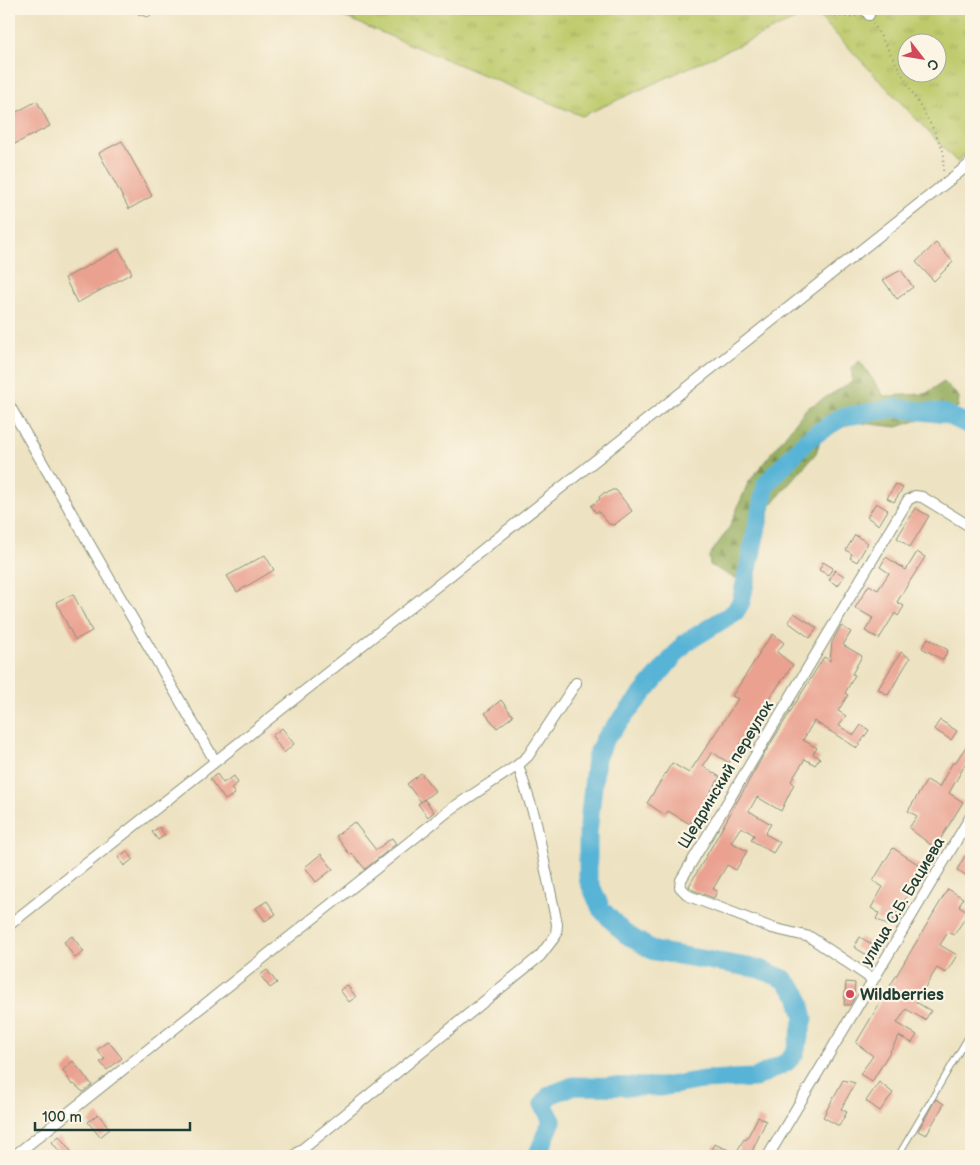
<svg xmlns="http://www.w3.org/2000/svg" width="980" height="1165" font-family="'Balsamiq Sans',sans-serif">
  <defs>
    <pattern id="grass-tufts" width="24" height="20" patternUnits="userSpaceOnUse" patternTransform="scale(1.25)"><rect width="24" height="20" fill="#beca6c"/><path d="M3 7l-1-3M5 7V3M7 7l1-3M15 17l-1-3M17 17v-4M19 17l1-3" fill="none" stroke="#a3ae5e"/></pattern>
    <pattern id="forest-firs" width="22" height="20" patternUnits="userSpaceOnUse" patternTransform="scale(1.25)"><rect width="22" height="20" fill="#96ae60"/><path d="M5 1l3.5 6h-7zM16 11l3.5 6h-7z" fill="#7a8f50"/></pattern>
  </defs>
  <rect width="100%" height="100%" fill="#fcf5e5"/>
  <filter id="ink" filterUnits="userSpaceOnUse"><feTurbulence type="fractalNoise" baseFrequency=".02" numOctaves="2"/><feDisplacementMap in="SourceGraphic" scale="10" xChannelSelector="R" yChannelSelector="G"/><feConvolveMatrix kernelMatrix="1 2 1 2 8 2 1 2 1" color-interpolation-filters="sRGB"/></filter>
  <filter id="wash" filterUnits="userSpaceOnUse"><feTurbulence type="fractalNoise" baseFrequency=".0096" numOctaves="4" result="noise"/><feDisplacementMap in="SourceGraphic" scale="20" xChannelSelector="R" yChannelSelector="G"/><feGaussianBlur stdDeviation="1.12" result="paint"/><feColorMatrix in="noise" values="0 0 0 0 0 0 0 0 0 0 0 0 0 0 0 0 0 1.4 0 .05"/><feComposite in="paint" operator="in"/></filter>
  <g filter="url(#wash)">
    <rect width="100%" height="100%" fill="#ede2c1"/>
    <path fill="url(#grass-tufts)" stroke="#6e8450" fill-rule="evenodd" d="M 325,9 L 971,9 L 971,149 L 957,162 L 814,11 L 582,116 ZM 908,42 L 938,42 L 938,72 L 908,72 Z"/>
    <polygon fill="url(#forest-firs)" stroke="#5a764a" points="860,361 884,396 925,394 944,382 959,397 958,407 897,427 854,422 821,438 816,453 771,505 755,573 734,578 710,565 709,556 729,528 748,483 806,409 852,382 852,367"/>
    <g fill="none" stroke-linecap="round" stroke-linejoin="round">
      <polyline stroke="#58b4d6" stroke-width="19" points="537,1156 552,1121 543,1104 550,1095 573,1086 661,1087 703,1080 755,1078 787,1062 795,1053 804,1018 798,995 784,979 760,969 654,951 624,933 601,909 588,879 588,833 596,758 604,740 685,643 735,612 741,602 766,484 808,439 842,417 896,408 946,414 971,426"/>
    </g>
    <g id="blocks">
      <g fill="#eaa190">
        <polygon points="37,101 50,126 9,147 9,116"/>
        <polygon points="122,141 152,196 129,209 99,153"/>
        <polygon points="936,243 953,262 934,281 916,262"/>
        <polygon points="119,249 132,273 77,303 65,278"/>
        <polygon points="901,270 913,287 897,299 883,280"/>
        <polygon points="896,484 903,488 894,502 887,498"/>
        <polygon points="612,490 616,490 632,511 614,525 609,524 598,511 596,513 591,506 600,499 599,497 605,492 606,494"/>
        <polygon points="876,503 888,510 879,525 867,517"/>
        <polygon points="915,508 929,516 910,547 897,538"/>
        <polygon points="855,535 868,543 857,562 850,558 852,554 846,550"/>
        <polygon points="917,552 925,557 897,602 904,606 898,616 895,613 879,639 865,631 873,618 855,608 869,585 878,590 889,573 880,567 886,557 906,570"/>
        <polygon points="265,555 274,570 237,592 227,576"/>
        <polygon points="823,562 833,568 828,575 819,570"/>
        <polygon points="835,570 844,576 838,586 829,580"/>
        <polygon points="73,594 92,631 75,640 56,602"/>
        <polygon points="794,613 817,628 810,638 788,622"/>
        <polygon points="841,626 851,632 843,645 862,656 852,674 855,675 845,693 848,695 838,711 846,716 839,726 854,735 861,725 869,730 857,748 814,721 803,740 817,748 813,754 820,758 815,765 805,759 791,781 794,784 781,811 757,797 749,811 771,824 765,834 780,842 773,853 751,840 754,835 741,827 731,842 747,851 736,870 727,865 713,889 717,891 714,898 693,890 689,886 696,874 763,756 824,657 830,661 832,642"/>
        <polygon points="773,634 784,643 777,652 793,665 766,703 729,763 712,752 703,766 720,777 690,824 668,811 665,815 647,803 672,763 689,773 738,699 732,696 760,653 759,652"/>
        <polygon points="928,638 948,650 943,660 922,648"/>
        <polygon points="901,652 910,658 888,695 878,689"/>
        <polygon points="501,700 513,716 497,728 485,713"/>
        <polygon points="940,720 957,731 951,740 934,729"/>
        <polygon points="282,728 294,744 284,753 272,736"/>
        <polygon points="971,739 971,769 965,765 949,793 963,802 935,848 909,828 917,816 908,811 927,780 939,787 953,762 955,763"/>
        <polygon points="421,773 435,791 421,802 407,784"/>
        <polygon points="217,774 223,783 234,776 238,783 231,788 235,794 225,800 210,779"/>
        <polygon points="424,799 434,812 428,817 418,804"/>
        <polygon points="354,822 376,850 392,838 396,844 365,869 352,853 350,855 336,836"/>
        <polygon points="159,827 165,835 158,840 152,832"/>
        <polygon points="893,848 924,868 889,926 876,919 879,913 871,908 883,887 873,881"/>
        <polygon points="127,851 133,859 124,866 118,857"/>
        <polygon points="321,854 333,869 316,882 305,867"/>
        <polygon points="966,854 971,857 971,878 957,870"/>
        <polygon points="948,889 963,898 959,906 969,912 954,935 948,932 940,945 957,955 946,973 937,968 916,1002 931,1011 925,1020 906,1009 897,1023 917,1035 912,1043 899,1036 872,1082 860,1074 873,1056 856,1043"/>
        <polygon points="267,901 276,914 265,921 256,908"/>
        <polygon points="72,936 84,952 75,958 64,942"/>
        <polygon points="860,937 876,947 870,957 854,947"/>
        <polygon points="267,970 277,983 270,988 260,975"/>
        <polygon points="846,982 855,983 854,998 850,1005 844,1005"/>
        <polygon points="347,985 356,997 349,1002 340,990"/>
        <polygon points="108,1041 122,1058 107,1070 100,1062 105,1059 97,1050"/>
        <polygon points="73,1061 92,1085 83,1092 74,1084 72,1085 63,1070"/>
        <polygon points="843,1080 855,1083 841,1109 847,1112 839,1126 823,1117"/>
        <polygon points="879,1082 893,1093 880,1111 866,1101"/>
        <polygon points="936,1099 944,1104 926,1135 918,1131"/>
        <polygon points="98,1114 110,1129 100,1137 88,1122"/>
        <polygon points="758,1117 766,1121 750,1156 708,1156 714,1144 736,1153 744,1139 746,1140"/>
        <polygon points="59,1136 75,1156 55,1156 60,1152 52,1142"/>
      </g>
    </g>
  </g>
  <g filter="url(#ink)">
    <use href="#blocks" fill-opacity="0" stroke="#86907a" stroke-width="1"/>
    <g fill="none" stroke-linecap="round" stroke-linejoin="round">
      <defs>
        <polyline id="lane" points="898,1156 971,1032"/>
        <g id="street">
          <polyline points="141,9 147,11 151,9"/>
          <polyline points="865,9 869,15"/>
          <polyline points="9,405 215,761"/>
          <polyline points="9,925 971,163"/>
          <polyline points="872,979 810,937 772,928 689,896 680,887 681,880 908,500 915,496 922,497 971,527"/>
          <polyline points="14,1156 451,809 518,765 528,756 576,683"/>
          <polyline points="294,1156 540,956 556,935 557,924 535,818 518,765"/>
          <polyline points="768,1156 971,816"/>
        </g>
      </defs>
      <use href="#lane" stroke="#86907a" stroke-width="7"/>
      <use href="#street" stroke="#86907a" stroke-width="12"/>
      <g stroke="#86907a" stroke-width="2" stroke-dasharray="1 4" stroke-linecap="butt">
        <polyline points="801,9 844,17 858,16"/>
        <polyline points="873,23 936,134 944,153 943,173"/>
      </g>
      <use href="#lane" stroke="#fff" stroke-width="5"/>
      <use href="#street" stroke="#fff" stroke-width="10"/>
    </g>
  </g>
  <circle fill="#d1495b" stroke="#fcf5e5" stroke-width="2" cx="850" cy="994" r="5"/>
  <g text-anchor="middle" stroke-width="4.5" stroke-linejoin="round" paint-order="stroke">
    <g font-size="16" fill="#1f3d34" stroke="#fcf5e5">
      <text transform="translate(725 774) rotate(-59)" y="6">Щедринский переулок</text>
      <text transform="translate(902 901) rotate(-59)" y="6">улица С.Б. Бациева</text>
    </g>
    <g font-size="16" font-weight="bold" fill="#1f3d34" stroke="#fcf5e5" text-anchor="start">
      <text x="860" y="1000">Wildberries</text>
    </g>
  </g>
  <rect width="980" height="1165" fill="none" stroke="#fcf5e5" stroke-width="30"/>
  <g transform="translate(922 58) rotate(121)"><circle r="24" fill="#fcf5e5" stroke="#a4ab9e"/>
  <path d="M0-4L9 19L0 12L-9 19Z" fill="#d1495b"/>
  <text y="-8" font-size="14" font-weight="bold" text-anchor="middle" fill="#1f3d34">С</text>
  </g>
  <path d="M35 1122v8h155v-8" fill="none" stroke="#1f3d34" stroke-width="2.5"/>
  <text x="42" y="1122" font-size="15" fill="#1f3d34" stroke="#fcf5e5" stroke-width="4" paint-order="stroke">100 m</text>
</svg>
